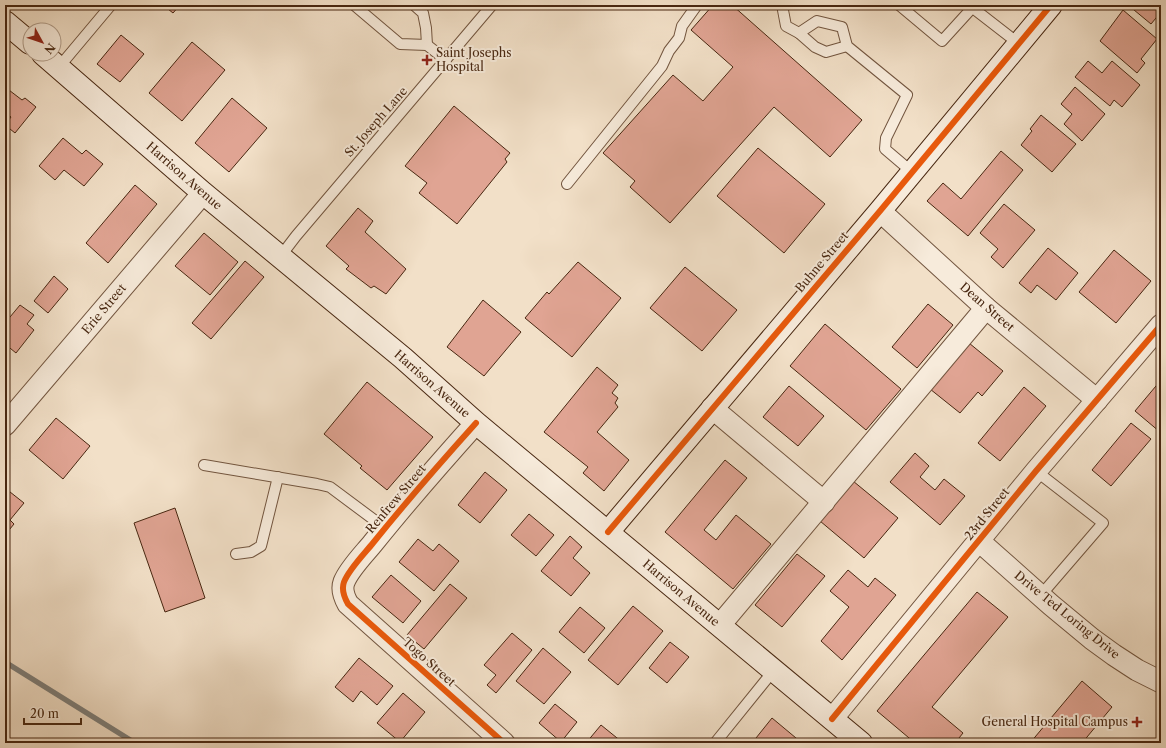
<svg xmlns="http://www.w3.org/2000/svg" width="1166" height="748" font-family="'Libre Caslon Text',serif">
  <rect width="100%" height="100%" fill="#f2e0c8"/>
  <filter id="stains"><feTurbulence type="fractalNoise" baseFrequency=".005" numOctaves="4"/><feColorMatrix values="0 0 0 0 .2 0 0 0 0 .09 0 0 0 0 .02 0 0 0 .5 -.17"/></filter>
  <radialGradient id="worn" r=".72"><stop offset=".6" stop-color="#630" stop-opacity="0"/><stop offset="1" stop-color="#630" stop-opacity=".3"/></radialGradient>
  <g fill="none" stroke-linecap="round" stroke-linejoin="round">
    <polyline stroke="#7d7f7b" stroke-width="5.5" points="5,662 135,743"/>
  </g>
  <g fill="#e0a493" stroke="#482711">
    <polygon points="163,5 180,5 173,13"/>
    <polygon points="713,5 732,5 862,120 830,157 774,107 670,223 630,187 635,181 603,153 673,75 703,101 733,67 691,30"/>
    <polygon points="1128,5 1161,5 1161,12 1151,24"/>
    <polygon points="1123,10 1157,39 1141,59 1145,63 1137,73 1100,41"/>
    <polygon points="121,35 144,54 120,82 97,64"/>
    <polygon points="192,42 225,70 182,121 149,93"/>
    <polygon points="1088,61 1102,73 1112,61 1140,85 1122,107 1114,100 1110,106 1075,77"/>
    <polygon points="5,87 22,100 25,98 36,107 15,133 5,125 11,117 5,112"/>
    <polygon points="1075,87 1105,114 1082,141 1064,124 1072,114 1061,104"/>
    <polygon points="232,98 267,128 229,172 195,143"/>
    <polygon points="454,106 510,153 505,159 507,162 457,224 419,193 427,183 405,166"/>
    <polygon points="1041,115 1076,144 1052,172 1021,145 1032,131 1030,129"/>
    <polygon points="63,138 82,154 86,150 103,164 84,186 64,170 55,180 39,166"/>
    <polygon points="758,148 825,204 784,253 717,196"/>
    <polygon points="1001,151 1023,170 968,236 927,201 943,183 961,199"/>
    <polygon points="135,185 157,204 108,263 86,243"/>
    <polygon points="1004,204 1035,230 1003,268 991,257 998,249 980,233"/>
    <polygon points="358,208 373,221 365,232 406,269 386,294 374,286 371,288 346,269 349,266 326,246"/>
    <polygon points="204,233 238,262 210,295 175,266"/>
    <polygon points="1048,248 1078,273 1056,300 1037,285 1031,293 1019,283"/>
    <polygon points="1114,250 1151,281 1116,323 1079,292"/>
    <polygon points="245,261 264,277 211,339 192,323"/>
    <polygon points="578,262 621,298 572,357 525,318 547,292 549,294"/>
    <polygon points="685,267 737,310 702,351 650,308"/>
    <polygon points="54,276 68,289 48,313 34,301"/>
    <polygon points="483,300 521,332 484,376 447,347"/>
    <polygon points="928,304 953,325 917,368 892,347"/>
    <polygon points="20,305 34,315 27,324 34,330 16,353 5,344 5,323"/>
    <polygon points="825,324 901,389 866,430 790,366"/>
    <polygon points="969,343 1003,371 982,396 978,392 960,413 930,389"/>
    <polygon points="597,367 618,385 612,393 618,398 615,403 618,407 597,432 629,460 604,491 583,473 588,467 544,432"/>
    <polygon points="1161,380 1161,430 1160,432 1135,411"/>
    <polygon points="367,382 433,437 387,490 360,468 362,466 324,434"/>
    <polygon points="789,386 824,416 798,446 763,417"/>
    <polygon points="1024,387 1046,406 1000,461 978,443"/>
    <polygon points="56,418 90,446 63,479 29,450"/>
    <polygon points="1131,423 1151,439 1111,486 1092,470"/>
    <polygon points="915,453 929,466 920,477 935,490 944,479 965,496 940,525 890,482"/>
    <polygon points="725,460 747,478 704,530 716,540 736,515 771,544 733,589 665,532"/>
    <polygon points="485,472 507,490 480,523 458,505"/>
    <polygon points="853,481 898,518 864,558 820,521"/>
    <polygon points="5,488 24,503 10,520 14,524 5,535"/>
    <polygon points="175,508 205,598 165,612 134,523"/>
    <polygon points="529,514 554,535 536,556 511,535"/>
    <polygon points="570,536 582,547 573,558 590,573 571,596 541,571"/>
    <polygon points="418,539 433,551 439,544 459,561 434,591 399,562"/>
    <polygon points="797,554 825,576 782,627 755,605"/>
    <polygon points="848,570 868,587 875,578 896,595 842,660 821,641 849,607 830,591"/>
    <polygon points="391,575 421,601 403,623 372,597"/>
    <polygon points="450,584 467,598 424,649 407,635"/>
    <polygon points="977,592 1008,617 932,707 963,733 955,743 915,743 877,711"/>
    <polygon points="633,606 663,631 618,685 588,660"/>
    <polygon points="580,607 605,628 584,653 559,632"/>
    <polygon points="512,633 532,650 496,693 487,685 496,675 484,665"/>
    <polygon points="670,642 689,657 667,683 649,668"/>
    <polygon points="543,648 571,672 544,704 516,681"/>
    <polygon points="359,658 393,686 377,705 361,691 353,702 335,687"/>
    <polygon points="1082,681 1112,707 1082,743 1030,743"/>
    <polygon points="403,693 425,712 400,742 377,723"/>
    <polygon points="555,704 577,722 561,742 539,723"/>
    <polygon points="772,718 802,743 752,743"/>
    <polygon points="601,725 622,742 622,743 586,743"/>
  </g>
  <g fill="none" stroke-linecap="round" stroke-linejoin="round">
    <defs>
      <g id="lane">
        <polyline points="354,5 400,44 427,45 446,60"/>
        <polyline points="414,5 423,13 426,28 427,45"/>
        <polyline points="782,5 786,26 799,33 815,47 826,52 847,46"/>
        <polyline points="899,5 942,41 972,8"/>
        <polyline points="969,5 1018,43"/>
        <polyline points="799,33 817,21 842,27 847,46 907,95 886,138 885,149 912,172"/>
        <polyline points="59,67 111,5"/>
        <polyline points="567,184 662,66 669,51 679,38 682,26 697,5"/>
        <polyline points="280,257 296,236 492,5"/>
        <polyline points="204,465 317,484 330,487 385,528"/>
        <polyline points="1036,471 1103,523 1041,595"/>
        <polyline points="236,554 251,552 261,546 278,477"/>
        <polyline points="715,743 774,670"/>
      </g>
      <g id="street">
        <polyline points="880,211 986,308 1097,400"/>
        <polyline points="712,408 824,502"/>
        <path d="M 476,423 C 441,462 406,502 373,543 C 365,553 349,569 344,582 C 341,590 344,597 348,604 L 504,743"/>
        <polyline points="5,425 203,193"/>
        <polyline points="979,541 1051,605 1092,639 1114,655 1137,670 1161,682"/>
        <polyline points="720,625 986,308"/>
        <polyline points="832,719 1036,471 1161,325"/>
      </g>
      <g id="secondary">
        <polyline points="5,22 30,43"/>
        <polyline points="43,54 203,193 403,358 476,423 861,743"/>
        <polyline points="608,532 880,211 1051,5"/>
      </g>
    </defs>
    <use href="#lane" stroke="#72553f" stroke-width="12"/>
    <use href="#street" stroke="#72553f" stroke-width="23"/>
    <use href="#secondary" stroke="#482711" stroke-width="24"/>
    <use href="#lane" stroke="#f7ebdb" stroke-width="10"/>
    <use href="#street" stroke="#f7ebdb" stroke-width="21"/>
    <use href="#secondary" stroke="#f7ebdb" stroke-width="22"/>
    <defs>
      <g id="cycleway">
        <path d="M 476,423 C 441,462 406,502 373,543 C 365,553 349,569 344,582 C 341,590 344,597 348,604 L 504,743"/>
        <polyline points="608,532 880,211 1051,5"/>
        <polyline points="832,719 1036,471 1161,325"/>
      </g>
    </defs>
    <use href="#cycleway" stroke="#f7ebdb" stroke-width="8"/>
    <use href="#cycleway" stroke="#e8590c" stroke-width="6"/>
  </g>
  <g fill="#8f2418" stroke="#f7ebdb" stroke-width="1.5">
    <path d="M425 54h4v4h4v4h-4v4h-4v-4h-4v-4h4z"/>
    <path d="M1135 716h4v4h4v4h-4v4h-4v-4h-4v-4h4z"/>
  </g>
  <g text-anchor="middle" stroke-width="4" stroke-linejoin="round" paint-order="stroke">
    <g font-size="12" fill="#482711" stroke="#f7ebdb" text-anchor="start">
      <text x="436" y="57">Saint Josephs<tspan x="436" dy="14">Hospital</tspan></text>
      <text x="1128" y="726" text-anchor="end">General Hospital Campus</text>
    </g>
    <g font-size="12" fill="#482711" stroke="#f7ebdb">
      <text transform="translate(376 122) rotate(-49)" y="4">St. Joseph Lane</text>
      <text transform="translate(184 176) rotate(41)" y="4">Harrison Avenue</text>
      <text transform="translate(822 262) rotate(-50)" y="4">Buhne Street</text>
      <text transform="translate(987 307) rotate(41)" y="4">Dean Street</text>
      <text transform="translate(104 309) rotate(-50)" y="4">Erie Street</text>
      <text transform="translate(432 384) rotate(41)" y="4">Harrison Avenue</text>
      <text transform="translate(396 499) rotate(-50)" y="4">Renfrew Street</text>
      <text transform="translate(987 514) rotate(-51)" y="4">23rd Street</text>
      <text transform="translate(681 593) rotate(40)" y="4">Harrison Avenue</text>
      <text transform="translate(1067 615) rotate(39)" y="4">Drive Ted Loring Drive</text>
      <text transform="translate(429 662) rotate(42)" y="4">Togo Street</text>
    </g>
  </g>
  <rect width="1166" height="748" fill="none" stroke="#f2e0c8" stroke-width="20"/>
  <rect x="6" y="6" width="1154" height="736" fill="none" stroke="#482711" stroke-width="2"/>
  <rect x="10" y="10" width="1146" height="728" fill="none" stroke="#482711"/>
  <g transform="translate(42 42) rotate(130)"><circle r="19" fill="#f7ebdb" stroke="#b19d8a"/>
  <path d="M0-3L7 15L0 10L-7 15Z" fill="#8f2418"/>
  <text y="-6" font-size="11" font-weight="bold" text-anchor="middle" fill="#482711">N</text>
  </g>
  <path d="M24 718v6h57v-6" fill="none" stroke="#482711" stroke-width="2"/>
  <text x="30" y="718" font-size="12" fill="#482711" stroke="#f7ebdb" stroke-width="3" paint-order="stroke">20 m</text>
  <rect width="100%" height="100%" filter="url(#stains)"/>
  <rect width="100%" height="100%" fill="url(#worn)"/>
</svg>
